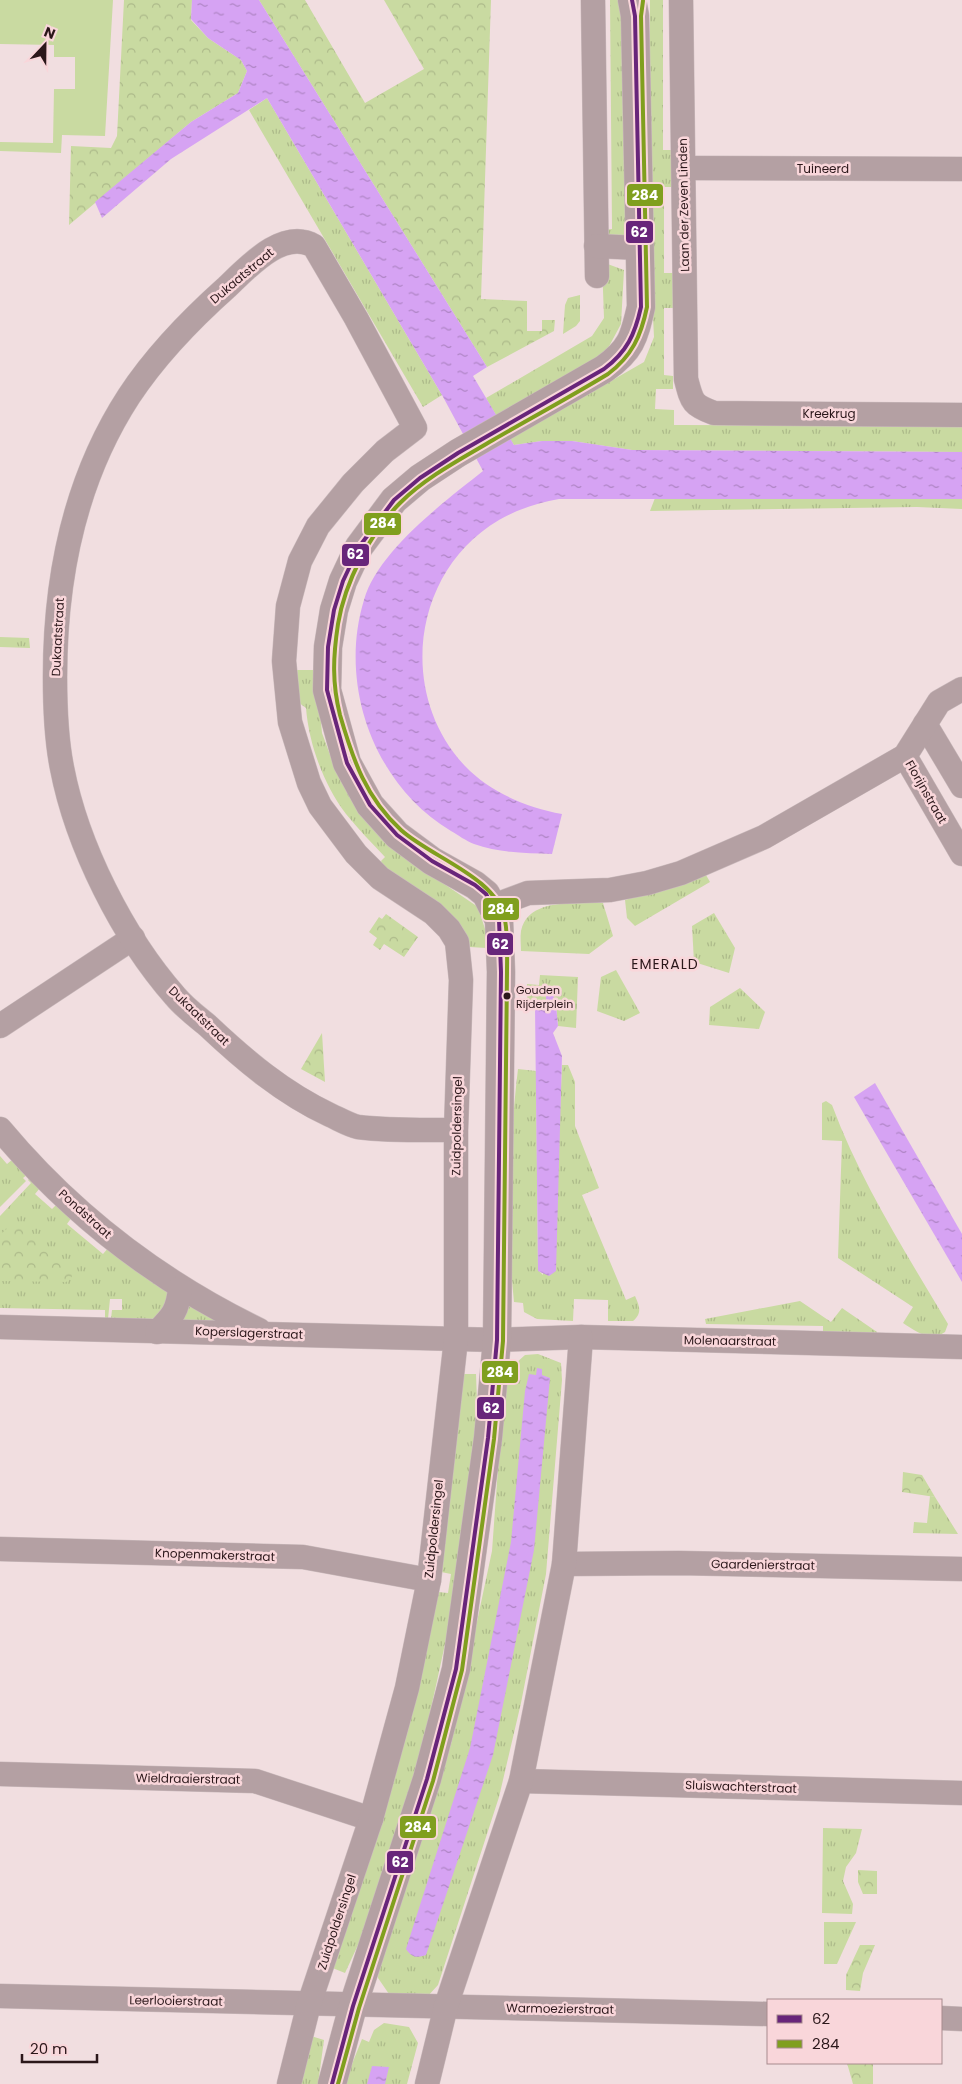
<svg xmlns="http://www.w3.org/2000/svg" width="962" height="2084" font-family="Poppins,sans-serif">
  <defs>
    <pattern id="grass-tufts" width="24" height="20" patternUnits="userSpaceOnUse" patternTransform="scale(1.25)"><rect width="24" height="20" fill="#c9daa1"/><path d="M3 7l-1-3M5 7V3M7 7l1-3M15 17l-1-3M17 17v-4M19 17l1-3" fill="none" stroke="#adba8a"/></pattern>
    <pattern id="park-crowns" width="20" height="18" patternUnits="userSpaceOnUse" patternTransform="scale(1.25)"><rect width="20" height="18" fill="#c9daa1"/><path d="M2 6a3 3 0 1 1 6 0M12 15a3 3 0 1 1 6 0" fill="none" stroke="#adba8a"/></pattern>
    <pattern id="water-ripples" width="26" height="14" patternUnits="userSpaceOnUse" patternTransform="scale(1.25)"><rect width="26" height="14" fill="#d6a3f3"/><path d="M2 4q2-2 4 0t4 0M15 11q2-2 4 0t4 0" fill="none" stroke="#ae84c4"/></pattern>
  </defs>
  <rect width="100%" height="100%" fill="#f1dee0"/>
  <g fill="url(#grass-tufts)">
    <polygon points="601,0 625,0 626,235 603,236 603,230 612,229 610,0"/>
    <polygon points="650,0 663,0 663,150 673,150 672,187 664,187 664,273 673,273 674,308 664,308 664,375 673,376 673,389 656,389 655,409 674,410 674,425 962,426 962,452 632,450 572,441 542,441 514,445 510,439 644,362 654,337 650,255"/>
    <polygon points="267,98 442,395 423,407 249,110"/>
    <polygon points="602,262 624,270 621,324 606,352 497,417 486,398 592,336 604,318"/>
    <polygon points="580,295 580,321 576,326 563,334 565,305 568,298"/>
    <polygon points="655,498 962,499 962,509 917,507 650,511"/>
    <polygon points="0,637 29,638 30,648 0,647"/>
    <path d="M 297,670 L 316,670 L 322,733 L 332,760 L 355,802 L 393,849 L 478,907 L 485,929 L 486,948 L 470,947 L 458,921 L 384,867 L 381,861 L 385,857 C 372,843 358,829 346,814 C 324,785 309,745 306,708 L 298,702 Z"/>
    <polygon points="706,875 710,882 635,926 627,918 625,900"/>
    <path d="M 603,903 L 613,936 L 589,954 L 521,951 C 521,945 520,937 521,931 C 528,897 577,904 603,903 Z"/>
    <polygon points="714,913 735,948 729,973 694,962 692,926"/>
    <polygon points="616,970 640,1013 624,1021 597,1011 601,977"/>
    <polygon points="540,975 578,977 576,1028 558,1026 556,1005 527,1006 527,984 539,985"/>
    <polygon points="740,988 765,1012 759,1029 709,1025 710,1007"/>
    <path d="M 562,1065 L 568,1065 L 575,1082 L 575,1126 L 599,1188 L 582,1195 L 626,1300 L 635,1296 C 640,1307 642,1313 633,1321 L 608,1321 L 608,1300 L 574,1299 L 573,1321 L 537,1319 L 524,1312 L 523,1303 L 514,1302 C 506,1225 509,1146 518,1069 L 536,1071 L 538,1270 L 543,1275 L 559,1134 Z"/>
    <path d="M 826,1101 L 832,1105 C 861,1183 906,1253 948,1324 L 945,1332 C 930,1342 917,1332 903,1323 L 913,1307 L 838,1258 L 842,1141 L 822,1140 L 822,1103 Z"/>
    <polygon points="0,1156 7,1164 13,1159 28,1174 23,1178 26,1181 0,1207"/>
    <polygon points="30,1178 40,1188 35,1194 52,1209 57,1204 72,1217 67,1224 103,1254 109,1247 168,1292 169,1299 155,1318 149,1320 111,1319 112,1310 122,1310 122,1299 110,1299 108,1319 105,1319 105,1310 0,1308 0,1216 31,1183 28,1180"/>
    <polygon points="188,1300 225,1321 180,1320"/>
    <polygon points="800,1301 831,1322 842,1308 877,1332 876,1334 823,1334 823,1326 706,1324 705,1319"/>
    <polygon points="538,1354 561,1363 562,1380 546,1574 521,1703 499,1797 438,1985 427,1997 389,1994 378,1978 379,1962 451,1744 492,1551 505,1373 525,1355"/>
    <polygon points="462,1374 476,1374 478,1430 461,1571 421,1754 364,1932 345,1973 330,1967 384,1814 408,1730 438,1592 448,1593 451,1574 441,1572"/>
    <polygon points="930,1496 935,1497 958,1534 913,1533 914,1522 927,1523"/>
    <polygon points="823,1828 862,1829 856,1853 846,1867 843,1881 853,1904 852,1914 822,1913"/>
    <polygon points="824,1922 856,1922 837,1964 824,1964"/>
    <polygon points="384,2023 409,2027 418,2043 407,2084 344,2084 362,2039 369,2042 374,2030"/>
    <polygon points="311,2036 324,2040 318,2084 299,2084"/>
  </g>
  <g fill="url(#park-crowns)">
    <polygon points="124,0 192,0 191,20 208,38 241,60 247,71 238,93 191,122 69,225 71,146 111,148 117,136"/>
    <polygon points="259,0 305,0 365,103 424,69 384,0 491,0 481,299 527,301 527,331 542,331 542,320 555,320 554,331 487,367"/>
    <polygon points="386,914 418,937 404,957 384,944 380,950 373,945 377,938 369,932 379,917 382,919"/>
    <polygon points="322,1033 325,1082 301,1069"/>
    <path d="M 20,1224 L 71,1268 C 73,1275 73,1278 66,1282 L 0,1281 L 0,1235 L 11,1225 Z"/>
    <polygon points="903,1472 922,1475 935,1497 902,1492"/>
    <polygon points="858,1870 877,1871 877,1894 863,1894 858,1882"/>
    <polygon points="860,1945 875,1945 863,1973 860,1991 846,1990 846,1975"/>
    <polygon points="847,2063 873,2063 873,2084 853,2084"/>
  </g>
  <polygon fill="#c9daa1" points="0,0 113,0 105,136 62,135 61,153 0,151 0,142 53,143 54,89 75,89 75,57 54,57 54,45 0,44"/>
  <g fill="url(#water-ripples)">
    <path d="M 192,0 L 259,0 L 487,367 L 473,376 L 514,445 L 542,441 L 572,441 L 632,450 L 962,452 L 962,499 L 559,499 C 538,503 518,509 499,520 C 412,571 397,694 465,766 C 491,793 526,807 562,814 L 552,854 C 526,853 499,853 474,844 C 466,841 458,835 451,831 C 374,785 338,685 364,600 C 378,551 444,502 483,471 L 442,395 L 267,98 L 171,159 L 102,218 L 95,202 L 191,122 L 238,93 L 247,71 L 241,60 L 208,38 L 191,19 Z"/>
    <polygon points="546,996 554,996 553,1004 556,1005 558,1026 553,1033 562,1056 556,1271 549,1276 538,1271 535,1007 546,1005"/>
    <polygon points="875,1083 962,1234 962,1282 854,1097"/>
    <path d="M 537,1368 L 542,1369 L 542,1375 L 550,1378 L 534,1550 L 493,1755 L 426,1955 C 417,1958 412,1958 406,1949 L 470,1748 L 511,1542 L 525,1391 L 529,1374 L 536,1375 Z"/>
    <polygon points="372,2066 389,2067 385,2084 367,2084"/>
  </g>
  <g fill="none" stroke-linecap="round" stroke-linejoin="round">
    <defs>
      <g id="minor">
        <polyline points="593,0 597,276"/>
        <path d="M 681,0 L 686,379 C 692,402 692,405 714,413 L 962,415"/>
        <polyline points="684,168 962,169"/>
        <polyline points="596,246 640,248"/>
        <polyline points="925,724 962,786"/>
        <polyline points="905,756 962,854"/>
        <polyline points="493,906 528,893 610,890 647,883 681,873 764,837 905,756 939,702 962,689"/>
        <polyline points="0,1026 133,938"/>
        <path d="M 0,1129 C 71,1214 160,1282 259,1330"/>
        <polyline points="0,1327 497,1340 581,1337 962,1347"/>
        <path d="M 157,1332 C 173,1316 178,1310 180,1288"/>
        <polyline points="0,1549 303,1557 429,1580"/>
        <polyline points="564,1564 679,1563 962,1569"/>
        <polyline points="0,1774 255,1781 371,1819"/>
        <polyline points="521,1781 962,1793"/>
        <polyline points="0,1996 768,2014"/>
        <polyline points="941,2018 962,2019"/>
        <path d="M 289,2084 L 309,2004 L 371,1819 L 407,1688 L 429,1580 L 456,1339 L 456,1130 L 461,980 L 457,942 L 449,929 L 433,913 L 380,878 L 356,854 L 320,806 L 309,783 L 290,722 L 284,661 L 288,606 L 300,561 L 318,526 L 353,483 L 385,451 L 415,428 L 356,318 L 314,246 C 283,228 248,267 227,287 C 190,320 156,355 129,396 C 75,479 55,579 55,677 C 55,707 56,738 62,768 C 77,846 123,937 175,996 C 184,1007 196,1016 207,1025 C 244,1060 283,1093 330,1115 C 339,1119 349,1125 358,1127 C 390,1131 424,1130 456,1130"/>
        <polyline points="427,2084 446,2006 521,1781 564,1564 581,1337"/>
      </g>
      <path id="tertiary" d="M 332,2084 L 353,2006 L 427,1779 L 456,1669 L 488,1438 L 497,1340 L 501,972 L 499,920 L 486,894 L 475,885 L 432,861 L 397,835 L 370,805 L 347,763 L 327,690 L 328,647 L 334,610 L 343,581 L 359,547 L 394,500 L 420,478 L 458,453 L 604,369 C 631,350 634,338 641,307 L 635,16 L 632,0"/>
    </defs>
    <use href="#minor" stroke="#ccbcbe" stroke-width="25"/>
    <use href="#tertiary" stroke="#ccbcbe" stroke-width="29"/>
    <use href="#minor" stroke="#b4a0a3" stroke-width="24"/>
    <use href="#tertiary" stroke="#b4a0a3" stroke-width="28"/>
    <defs>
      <path id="bus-1" d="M 332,2084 L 353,2006 L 427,1779 L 456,1669 L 488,1438 L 497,1340 L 501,972 L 499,920 L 486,894 L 475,885 L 432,861 L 397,835 L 370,805 L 347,763 L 327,690 L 328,647 L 334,610 L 343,581 L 359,547 L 394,500 L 420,478 L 458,453 L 604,369 C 627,352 635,334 641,307 L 635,16 L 632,0"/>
      <path id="bus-2" d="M 338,2084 L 359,2008 L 433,1781 L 462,1670 L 494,1439 L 503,1341 L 507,972 C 507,955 508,936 505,920 C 497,877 432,858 401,830 C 366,798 353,760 340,715 C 332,683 333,657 338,624 C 345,582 370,533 400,503 C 426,477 461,459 493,440 C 531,418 570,397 608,374 C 632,356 641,336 647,307 L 641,16 L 643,1"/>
    </defs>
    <use href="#bus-1" stroke="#f9d6da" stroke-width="8"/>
    <use href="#bus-2" stroke="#f9d6da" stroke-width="8"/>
    <use href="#bus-1" stroke="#68257a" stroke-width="4"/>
    <use href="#bus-2" stroke="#809f1e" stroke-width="4"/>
  </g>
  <circle fill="#2b171a" stroke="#f9d6da" stroke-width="2" cx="507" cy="996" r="4.5"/>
  <g text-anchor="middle" stroke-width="5" stroke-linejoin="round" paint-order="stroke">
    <g font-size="11" fill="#2b171a" stroke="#f9d6da" text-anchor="start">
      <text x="516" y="994">Gouden<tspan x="516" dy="14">Rijderplein</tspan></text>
    </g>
    <g font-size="12" fill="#2b171a" stroke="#f9d6da">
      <text x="823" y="173">Tuineerd</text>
      <text transform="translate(684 205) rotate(-91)" y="4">Laan der Zeven Linden</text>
      <text transform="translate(242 276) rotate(-40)" y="4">Dukaatstraat</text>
      <text x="829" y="418">Kreekrug</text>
      <text transform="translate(58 637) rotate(-87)" y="4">Dukaatstraat</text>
      <text transform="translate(926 792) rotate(60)" y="4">Florijnstraat</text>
      <text transform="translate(199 1016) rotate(44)" y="4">Dukaatstraat</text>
      <text transform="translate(457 1126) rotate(-89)" y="4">Zuidpoldersingel</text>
      <text transform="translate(85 1214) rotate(42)" y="4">Pondstraat</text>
      <text transform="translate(249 1333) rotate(2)" y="4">Koperslagerstraat</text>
      <text transform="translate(730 1341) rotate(1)" y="4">Molenaarstraat</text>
      <text transform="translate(434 1529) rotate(-84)" y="4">Zuidpoldersingel</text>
      <text transform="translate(215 1555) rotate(2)" y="4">Knopenmakerstraat</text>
      <text transform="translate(763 1565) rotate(1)" y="4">Gaardenierstraat</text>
      <text transform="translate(188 1779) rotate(1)" y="4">Wieldraaierstraat</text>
      <text transform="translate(741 1787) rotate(2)" y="4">Sluiswachterstraat</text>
      <text transform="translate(337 1922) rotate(-72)" y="4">Zuidpoldersingel</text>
      <text transform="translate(176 2001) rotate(1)" y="4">Leerlooierstraat</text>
      <text transform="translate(560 2009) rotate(1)" y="4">Warmoezierstraat</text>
    </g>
    <g font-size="14" letter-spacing="1" fill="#2b171a" stroke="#f9d6da">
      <text x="665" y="969">EMERALD</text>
    </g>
  </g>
  <g stroke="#f9d6da" stroke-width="2">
    <rect x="626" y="183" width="38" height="24" rx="5" fill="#809f1e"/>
    <rect x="625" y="220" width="29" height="24" rx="5" fill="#68257a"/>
    <rect x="363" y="512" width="39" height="24" rx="5" fill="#809f1e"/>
    <rect x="341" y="543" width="29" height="24" rx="5" fill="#68257a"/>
    <rect x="482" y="897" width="38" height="24" rx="5" fill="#809f1e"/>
    <rect x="486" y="932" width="28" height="24" rx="5" fill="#68257a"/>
    <rect x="481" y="1360" width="38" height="24" rx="5" fill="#809f1e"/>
    <rect x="476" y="1396" width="29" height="24" rx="5" fill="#68257a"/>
    <rect x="399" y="1815" width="38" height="24" rx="5" fill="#809f1e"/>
    <rect x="386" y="1850" width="28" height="24" rx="5" fill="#68257a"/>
  </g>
  <g font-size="14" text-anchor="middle" font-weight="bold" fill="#fff">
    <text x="645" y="200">284</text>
    <text x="639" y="237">62</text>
    <text x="383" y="528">284</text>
    <text x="355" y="559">62</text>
    <text x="501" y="914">284</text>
    <text x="500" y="949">62</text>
    <text x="500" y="1377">284</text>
    <text x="491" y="1413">62</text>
    <text x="418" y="1832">284</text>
    <text x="400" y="1867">62</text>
  </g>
  <rect x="767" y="1999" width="175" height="65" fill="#f9d6da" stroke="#a78a8d"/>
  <rect x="777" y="2015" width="25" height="8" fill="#68257a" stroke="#a78a8d"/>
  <text x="812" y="2024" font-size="15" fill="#2b171a">62</text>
  <rect x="777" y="2040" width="25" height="8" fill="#809f1e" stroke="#a78a8d"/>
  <text x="812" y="2049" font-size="15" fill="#2b171a">284</text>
  <g transform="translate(45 45) rotate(22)" stroke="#f9d6da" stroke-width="4" paint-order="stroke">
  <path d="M0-4L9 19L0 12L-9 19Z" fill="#2b171a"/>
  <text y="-8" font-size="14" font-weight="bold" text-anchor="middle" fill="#2b171a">N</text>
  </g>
  <path d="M22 2054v8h75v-8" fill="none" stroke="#2b171a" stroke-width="2.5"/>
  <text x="30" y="2054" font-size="15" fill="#2b171a" stroke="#f9d6da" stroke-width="4" paint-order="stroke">20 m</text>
</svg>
